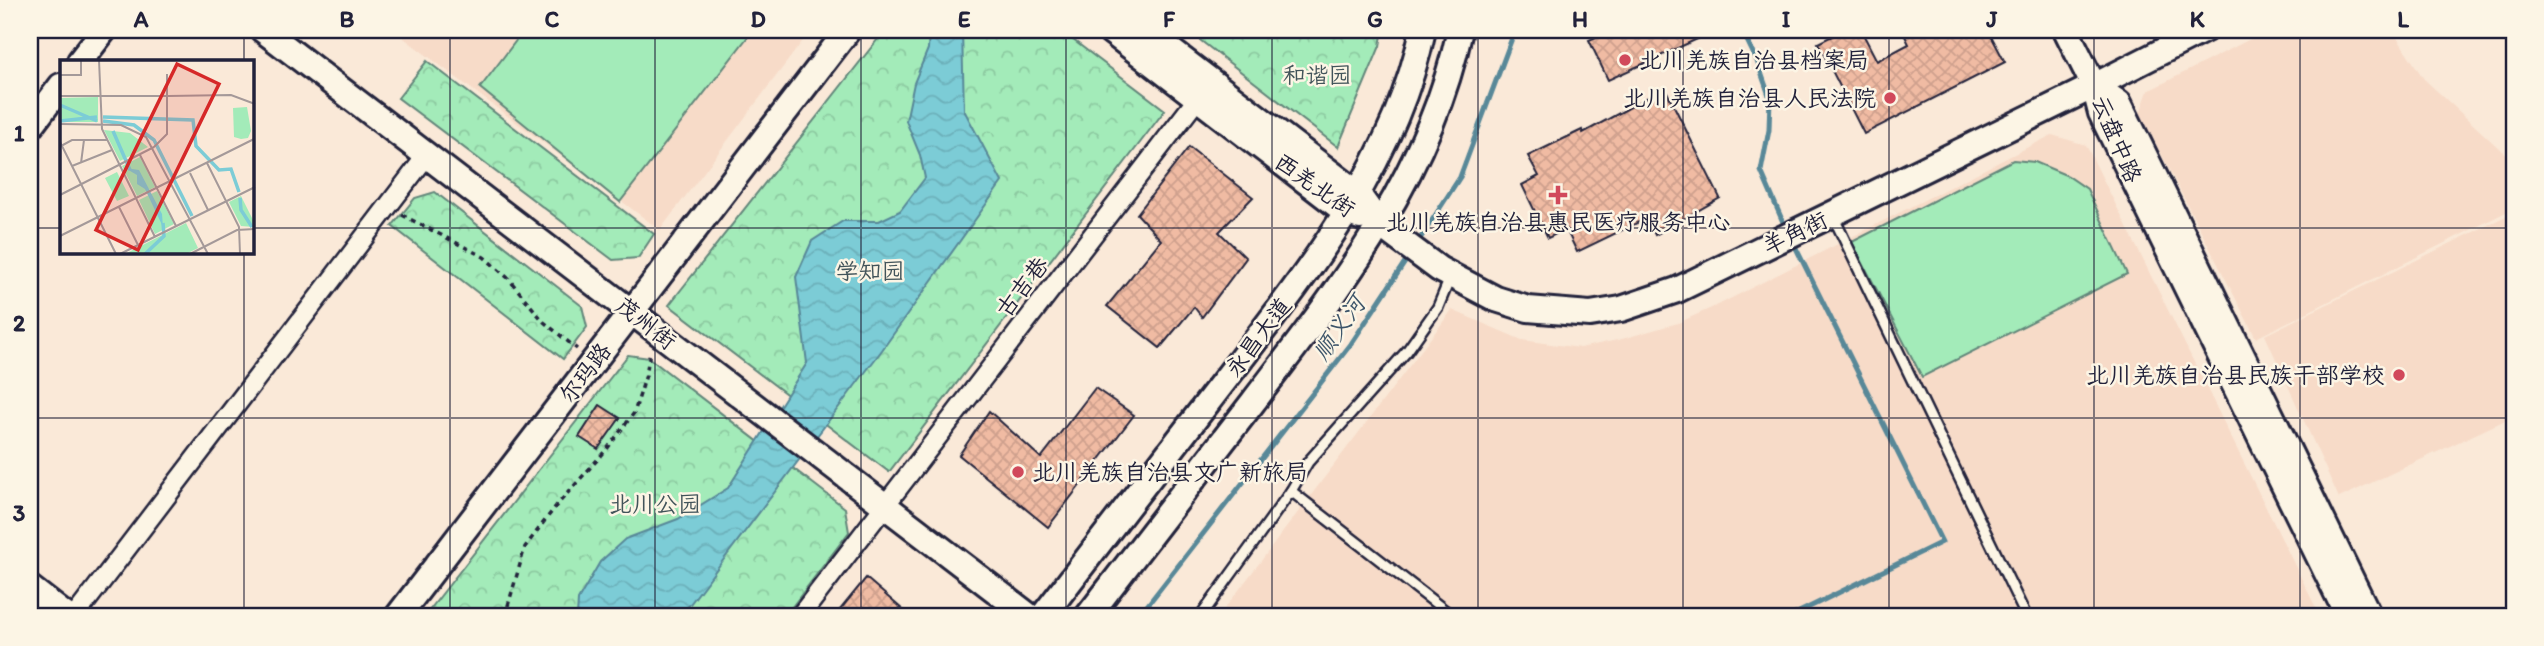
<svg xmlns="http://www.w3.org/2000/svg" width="2544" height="646" font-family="Itim,'LXGW WenKai TC',sans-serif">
  <defs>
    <pattern id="forest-crowns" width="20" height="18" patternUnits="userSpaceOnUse" patternTransform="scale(1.75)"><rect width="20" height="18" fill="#a3ebb9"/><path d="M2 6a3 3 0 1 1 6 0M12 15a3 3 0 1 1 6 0" fill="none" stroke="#8cc9a0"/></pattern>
    <pattern id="water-waves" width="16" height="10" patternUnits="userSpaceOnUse" patternTransform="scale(1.75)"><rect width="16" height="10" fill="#7cccd6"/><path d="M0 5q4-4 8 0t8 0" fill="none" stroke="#6bafb9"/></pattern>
    <pattern id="building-cross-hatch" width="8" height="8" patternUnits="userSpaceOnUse" patternTransform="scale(1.75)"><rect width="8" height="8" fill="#f0bba3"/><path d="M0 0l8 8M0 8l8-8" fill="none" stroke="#cea08d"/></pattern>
  </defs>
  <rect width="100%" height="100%" fill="#fae9d8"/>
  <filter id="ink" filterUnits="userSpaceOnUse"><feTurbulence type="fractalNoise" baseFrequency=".0143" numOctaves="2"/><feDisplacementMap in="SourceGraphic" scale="14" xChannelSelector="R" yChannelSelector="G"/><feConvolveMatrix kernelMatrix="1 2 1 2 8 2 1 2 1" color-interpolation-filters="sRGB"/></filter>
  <g filter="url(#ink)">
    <g fill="#f7dbc8">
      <polygon points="393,30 811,30 660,230"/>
      <polygon points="2268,30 2392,30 2424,79 2514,162 2514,208 2256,338 2140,113 2148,91"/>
      <polygon points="2052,135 2086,145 2320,616 1219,616 1452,310 1522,340 1580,348 1622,339 1678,323 1718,305"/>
      <polygon points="2514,212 2514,416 2339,498 2265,335"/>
    </g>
    <g fill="#a3ebb9" stroke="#62867a" stroke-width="2">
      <polygon points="524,30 753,30 620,202 480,88"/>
      <polygon points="2013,160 2035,162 2068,176 2087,189 2127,274 1922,377 1852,242"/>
    </g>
    <g fill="url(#forest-crowns)" stroke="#62867a" stroke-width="2">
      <polygon points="885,30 1060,30 1165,110 889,472 669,305"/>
      <polygon points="1187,30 1383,30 1380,46 1338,147"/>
      <polygon points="427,61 654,234 638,258 613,260 398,98"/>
      <polygon points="435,192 582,306 587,327 563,359 392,226 415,198"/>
      <polygon points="628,355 649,358 845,508 849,532 785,616 425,616"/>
    </g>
    <polygon fill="url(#water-waves)" stroke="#588898" stroke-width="2" points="929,30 962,30 964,110 1002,182 882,350 681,616 577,616 578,600 600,562 625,539 678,519 728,488 807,363 796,277 812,241 843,221 879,221 900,211 925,178 920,155 906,121 914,83 928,49"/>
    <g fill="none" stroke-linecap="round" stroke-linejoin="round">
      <g stroke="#588898" stroke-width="5">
        <polyline points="1742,30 1757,61 1770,98 1769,130 1761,171 1786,229"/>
        <polyline points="1416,245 1460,177 1515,30"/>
        <polyline points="1139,616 1351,344 1409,256"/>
        <polyline points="1791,616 1942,542 1792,240"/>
      </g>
    </g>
    <g fill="url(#building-cross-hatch)" stroke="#22223b" stroke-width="2">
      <polygon points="1612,30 1717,30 1608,80 1589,40"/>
      <polygon points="1844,30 1861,30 1877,61 1909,44 1902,30 1988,30 2005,62 1864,134 1818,43"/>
      <polygon points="1665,88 1720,198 1655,235 1647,218 1577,252 1566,229 1548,238 1522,185 1539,176 1528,156 1582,130 1583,133"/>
      <polygon points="1189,147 1253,197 1219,232 1246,258 1202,317 1194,307 1160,348 1107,306 1161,240 1137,214"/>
      <polygon points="1095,388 1134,415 1048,527 959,455 989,411 1041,458"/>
      <polygon points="600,405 620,418 598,449 579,437"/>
      <polygon points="866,578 910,616 835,616"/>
    </g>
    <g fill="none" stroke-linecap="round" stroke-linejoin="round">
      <defs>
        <g id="lane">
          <polyline points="1833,216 2026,616"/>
          <polyline points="1291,491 1452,616"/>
          <polyline points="1201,616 1291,491 1308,462 1407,351 1438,307 1450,278"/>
        </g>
        <g id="street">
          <polyline points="75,616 427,155"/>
          <polyline points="800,616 1198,98"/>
        </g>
        <g id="secondary">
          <polyline points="263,30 1029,616"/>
          <polyline points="1109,30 1346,212 1360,217"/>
          <polyline points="1144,30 1357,193 1380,225 1439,269 1496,299 1528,309 1590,314 1621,309 1677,290 2094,86 2204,30"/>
          <polyline points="2066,30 2094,86 2101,113 2348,616"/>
          <polyline points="80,61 104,30"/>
          <polyline points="2094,86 2119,103 2369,616"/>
          <polyline points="30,127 61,86"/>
          <polyline points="30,588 66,616"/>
          <polyline points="398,616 848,30"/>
          <path d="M 1043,616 C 1102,539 1161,462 1221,385 C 1304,277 1394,167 1423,30"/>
          <path d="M 1088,616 C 1143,545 1198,473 1253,402 C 1342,286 1429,175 1460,30"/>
        </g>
      </defs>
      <use href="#lane" stroke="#22223b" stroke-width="14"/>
      <use href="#street" stroke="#22223b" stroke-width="23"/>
      <use href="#secondary" stroke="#22223b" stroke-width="30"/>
      <g stroke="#22223b" stroke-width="3.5" stroke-dasharray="5 5" stroke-linecap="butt">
        <polyline points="402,215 484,257 508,278 544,322 577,349"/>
        <polyline points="505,616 525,547 556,506 607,449 634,413 646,375 650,351"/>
      </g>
      <use href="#lane" stroke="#fcf5e5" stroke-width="9"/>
      <use href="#street" stroke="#fcf5e5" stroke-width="18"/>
      <use href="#secondary" stroke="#fcf5e5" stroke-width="24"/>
    </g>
  </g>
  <path fill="none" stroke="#22223b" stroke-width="2" stroke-opacity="0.55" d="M 244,30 L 244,61M 450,30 L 450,616M 655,30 L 655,616M 861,30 L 861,616M 1066,30 L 1066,616M 1272,30 L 1272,616M 1478,30 L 1478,616M 1683,30 L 1683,616M 1889,30 L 1889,616M 2094,30 L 2094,616M 2300,30 L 2300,616M 30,228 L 61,228M 252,228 L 2514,228M 244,252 L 244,616M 30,418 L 2514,418"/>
  <g fill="#d1495b" stroke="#fcf5e5" stroke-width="2.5">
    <circle cx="1625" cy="60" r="7"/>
    <circle cx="1890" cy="98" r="7"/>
    <path d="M1554.5 184.5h7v7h7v7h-7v7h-7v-7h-7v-7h7z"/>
    <circle cx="2399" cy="375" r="7"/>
    <circle cx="1018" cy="472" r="7"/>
  </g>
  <g text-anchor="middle" stroke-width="5" stroke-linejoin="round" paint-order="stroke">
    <g font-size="23" fill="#22223b" stroke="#fcf5e5" text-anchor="start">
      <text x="1639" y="68">北川羌族自治县档案局</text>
      <text x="1876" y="106" text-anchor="end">北川羌族自治县人民法院</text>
      <text x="1558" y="230" text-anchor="middle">北川羌族自治县惠民医疗服务中心</text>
      <text x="2385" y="383" text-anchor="end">北川羌族自治县民族干部学校</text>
      <text x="1032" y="480">北川羌族自治县文广新旅局</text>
    </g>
    <g font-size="23" fill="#42545a" stroke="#fcf5e5">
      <text x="1317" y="83">和谐园</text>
      <text x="870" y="279">学知园</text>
      <text x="655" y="512">北川公园</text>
    </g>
    <g font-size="23" fill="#22223b" stroke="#fcf5e5">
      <text transform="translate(2117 139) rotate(67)" y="8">云盘中路</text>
      <text transform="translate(1315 185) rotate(35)" y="8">西羌北街</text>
      <text transform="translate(1795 233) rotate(-26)" y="8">羊角街</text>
      <text transform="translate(1022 287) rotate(-52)" y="8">古吉巷</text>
      <text transform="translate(646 323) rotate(38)" y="8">茂州街</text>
      <text transform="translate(1258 337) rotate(-53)" y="8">永昌大道</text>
      <text transform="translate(585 373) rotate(-53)" y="8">尔玛路</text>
    </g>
    <g font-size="24" font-style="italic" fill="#3d556a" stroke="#fcf5e5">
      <text transform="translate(1339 328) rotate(-55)" y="8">顺义河</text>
    </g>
  </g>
  <g transform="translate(60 60)">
    <rect width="194" height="194" fill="#fae9d8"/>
    <path d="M 187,47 L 191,71 L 188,78 L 181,79 L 174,77 L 173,48 ZM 57,112 L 69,136 L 57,141 L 45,118 Z" fill="#a3ebb9"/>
    <path d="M 38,37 L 38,62 L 0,62 L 0,38 ZM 44,70 L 70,73 L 88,87 L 60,101 ZM 80,97 L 95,127 L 77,136 L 62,106 ZM 97,131 L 114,164 L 95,174 L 79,140 ZM 181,136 L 194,162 L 194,167 L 181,166 L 169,142 ZM 126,163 L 138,188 L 126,194 L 65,194 Z" fill="#a3ebb9"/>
    <path d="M 65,108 L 79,110 L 102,154 L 103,167 L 85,129 L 77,124 L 77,115 Z" fill="#7cccd6"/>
    <path fill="none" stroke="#7cccd6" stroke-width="3.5" d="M 0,45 L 37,61M 43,57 L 133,60 L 136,86 L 159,110 L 171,109 L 179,132M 0,61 L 37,57M 43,61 L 74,65 L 94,80 L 132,156M 53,71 L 70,110M 180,138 L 181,150 L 192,167M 85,194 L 104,176 L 103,163"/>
    <path fill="none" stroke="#a49999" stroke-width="2" d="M 39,0 L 42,69 L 95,177M 0,15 L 21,15 L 21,0M 0,36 L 108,36M 108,36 L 171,35 L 195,44M 0,64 L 61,65 L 86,77 L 148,194M 0,82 L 56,194M 1,86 L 12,80 L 47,80M 94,87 L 107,74 L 107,14M 80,95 L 116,166M 21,103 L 24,80M 147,103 L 179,167 L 180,194M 12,106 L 52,90M 130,113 L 148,150M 0,135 L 94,87M 59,147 L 78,185M 0,176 L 194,79M 60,194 L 195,127M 130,194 L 177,170 L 195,169"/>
    <path fill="#d62828" fill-opacity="0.15" stroke="#d62828" stroke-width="3.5" d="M 117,4 L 159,24 L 78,190 L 36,170 Z"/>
    <rect width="194" height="194" fill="none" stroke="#22223b" stroke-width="3.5"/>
  </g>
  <rect width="2544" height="646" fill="none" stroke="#fcf5e5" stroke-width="77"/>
  <rect x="38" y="38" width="2468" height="570" fill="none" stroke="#22223b" stroke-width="2.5"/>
  <g font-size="23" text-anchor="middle" font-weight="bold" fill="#22223b">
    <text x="141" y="27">A</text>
    <text x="347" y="27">B</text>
    <text x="552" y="27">C</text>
    <text x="758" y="27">D</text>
    <text x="964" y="27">E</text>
    <text x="1169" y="27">F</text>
    <text x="1375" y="27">G</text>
    <text x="1580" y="27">H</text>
    <text x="1786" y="27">I</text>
    <text x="1992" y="27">J</text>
    <text x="2197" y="27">K</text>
    <text x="2403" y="27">L</text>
    <text x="19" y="141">1</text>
    <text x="19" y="331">2</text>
    <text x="19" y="521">3</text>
  </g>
</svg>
